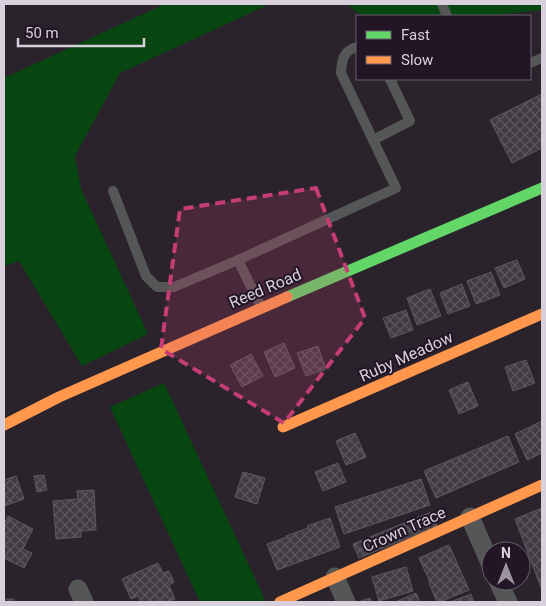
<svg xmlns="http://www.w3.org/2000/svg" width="546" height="606" font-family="Roboto,sans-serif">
  <defs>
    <pattern id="building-cross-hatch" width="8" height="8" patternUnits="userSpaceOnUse" patternTransform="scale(1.25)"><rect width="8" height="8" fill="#413b43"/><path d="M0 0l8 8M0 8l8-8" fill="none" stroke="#5c565e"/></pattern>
  </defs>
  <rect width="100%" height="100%" fill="#2a232c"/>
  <g fill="#074611">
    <polygon points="165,4 270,4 120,73 75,156 81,189 148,334 82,366 19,261 4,266 4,78"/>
    <polygon points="348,4 542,4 542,10 486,16 366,16 356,12"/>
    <polygon points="164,383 266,602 200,602 110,407"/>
  </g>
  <g fill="url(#building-cross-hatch)" stroke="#5d575f">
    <polygon points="542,94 542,148 512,163 490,120"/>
    <polygon points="517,260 525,279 504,288 495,268"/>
    <polygon points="491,272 500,295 476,304 467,281"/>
    <polygon points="462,284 470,306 448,314 440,293"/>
    <polygon points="430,289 441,316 417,325 407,298"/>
    <polygon points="406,310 413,330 391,338 383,318"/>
    <polygon points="284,343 295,368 275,377 264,352"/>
    <polygon points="318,346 326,369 306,376 297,353"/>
    <polygon points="251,354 263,376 242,387 230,365"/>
    <polygon points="526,360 535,383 513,391 505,367"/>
    <polygon points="468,382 478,406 459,414 449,390"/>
    <polygon points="542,421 542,453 527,460 515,434"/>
    <polygon points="355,433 366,457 346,465 336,441"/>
    <polygon points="508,436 519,462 436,498 424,471"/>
    <polygon points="338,463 346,482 323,491 315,472"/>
    <polygon points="243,472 265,478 257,504 235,497"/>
    <polygon points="44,475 47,490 37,492 34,476"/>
    <polygon points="16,476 24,499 4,506 4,480"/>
    <polygon points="421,479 430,505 344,534 335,507"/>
    <polygon points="94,490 96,530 81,531 81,537 56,539 53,501 78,499 77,491"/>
    <polygon points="542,508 542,590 515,519"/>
    <polygon points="431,512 437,526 359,558 353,544"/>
    <polygon points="8,516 33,529 23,549 32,553 24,568 4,558 4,524"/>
    <polygon points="330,518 340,547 277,570 267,544 287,537 286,536 308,528 307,526"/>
    <polygon points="449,545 469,590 440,602 437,602 429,583 430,582 419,558"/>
    <polygon points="158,563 163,573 169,571 174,582 169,585 175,599 167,602 141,602 138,596 131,599 122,579"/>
    <polygon points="406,567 413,591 379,601 372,577"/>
    <polygon points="416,593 420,602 395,602"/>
    <polygon points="471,594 474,602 450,602"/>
    <polygon points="370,598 371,602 358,602"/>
    <rect x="4" y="599" width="10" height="3"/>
  </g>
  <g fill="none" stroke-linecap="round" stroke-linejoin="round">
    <g stroke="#555756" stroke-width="10">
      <polyline points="442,4 447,16"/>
      <polyline points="530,63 542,58"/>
      <polyline points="373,140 410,121 390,79"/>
      <polyline points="113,191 146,276 157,287 174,287 238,260 261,307"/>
      <path d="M 238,260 L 396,188 L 341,73 C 342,59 343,51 357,47"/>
    </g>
    <g stroke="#555756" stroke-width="19">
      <polyline points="470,517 491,565"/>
      <polyline points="335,577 346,602"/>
      <polyline points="498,581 508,602"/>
      <polyline points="78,589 84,602"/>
    </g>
    <polyline stroke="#63d668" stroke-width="11" points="287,297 542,188"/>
    <g stroke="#ff974d" stroke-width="11">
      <polyline points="4,425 59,397 287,297"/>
      <polyline points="283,427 542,314"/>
      <polyline points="280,602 542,485"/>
    </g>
  </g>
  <path fill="#c63d75" fill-opacity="0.2" stroke="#c63d75" stroke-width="4" stroke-dasharray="10 6" stroke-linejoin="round" d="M 316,188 L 365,318 L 284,423 L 161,349 L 180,209 Z"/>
  <g text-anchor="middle" stroke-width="4" stroke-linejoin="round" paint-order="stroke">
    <g font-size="16" fill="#d8d0db" stroke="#211526">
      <text transform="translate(265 288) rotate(-23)" y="6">Reed Road</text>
      <text transform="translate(406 356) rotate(-24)" y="6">Ruby Meadow</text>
      <text transform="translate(404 529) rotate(-24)" y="6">Crown Trace</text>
    </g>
  </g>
  <rect width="546" height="606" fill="none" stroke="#d8d0db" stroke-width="10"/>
  <rect x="356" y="15" width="175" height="65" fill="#211526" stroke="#6a606e"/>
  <rect x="366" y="31" width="25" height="8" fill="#63d668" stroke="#6a606e"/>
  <text x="401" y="40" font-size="15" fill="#d8d0db">Fast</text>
  <rect x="366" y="56" width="25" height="8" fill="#ff974d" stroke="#6a606e"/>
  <text x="401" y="65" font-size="15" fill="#d8d0db">Slow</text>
  <g transform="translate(506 566)"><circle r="24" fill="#211526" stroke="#6a606e"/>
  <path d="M0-4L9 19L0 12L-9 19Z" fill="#9b939e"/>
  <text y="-8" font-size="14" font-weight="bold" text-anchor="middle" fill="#d8d0db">N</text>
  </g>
  <path d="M18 38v8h126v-8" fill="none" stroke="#d8d0db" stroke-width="2.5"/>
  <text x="25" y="38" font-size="15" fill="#d8d0db" stroke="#211526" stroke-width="4" paint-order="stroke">50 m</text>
</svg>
